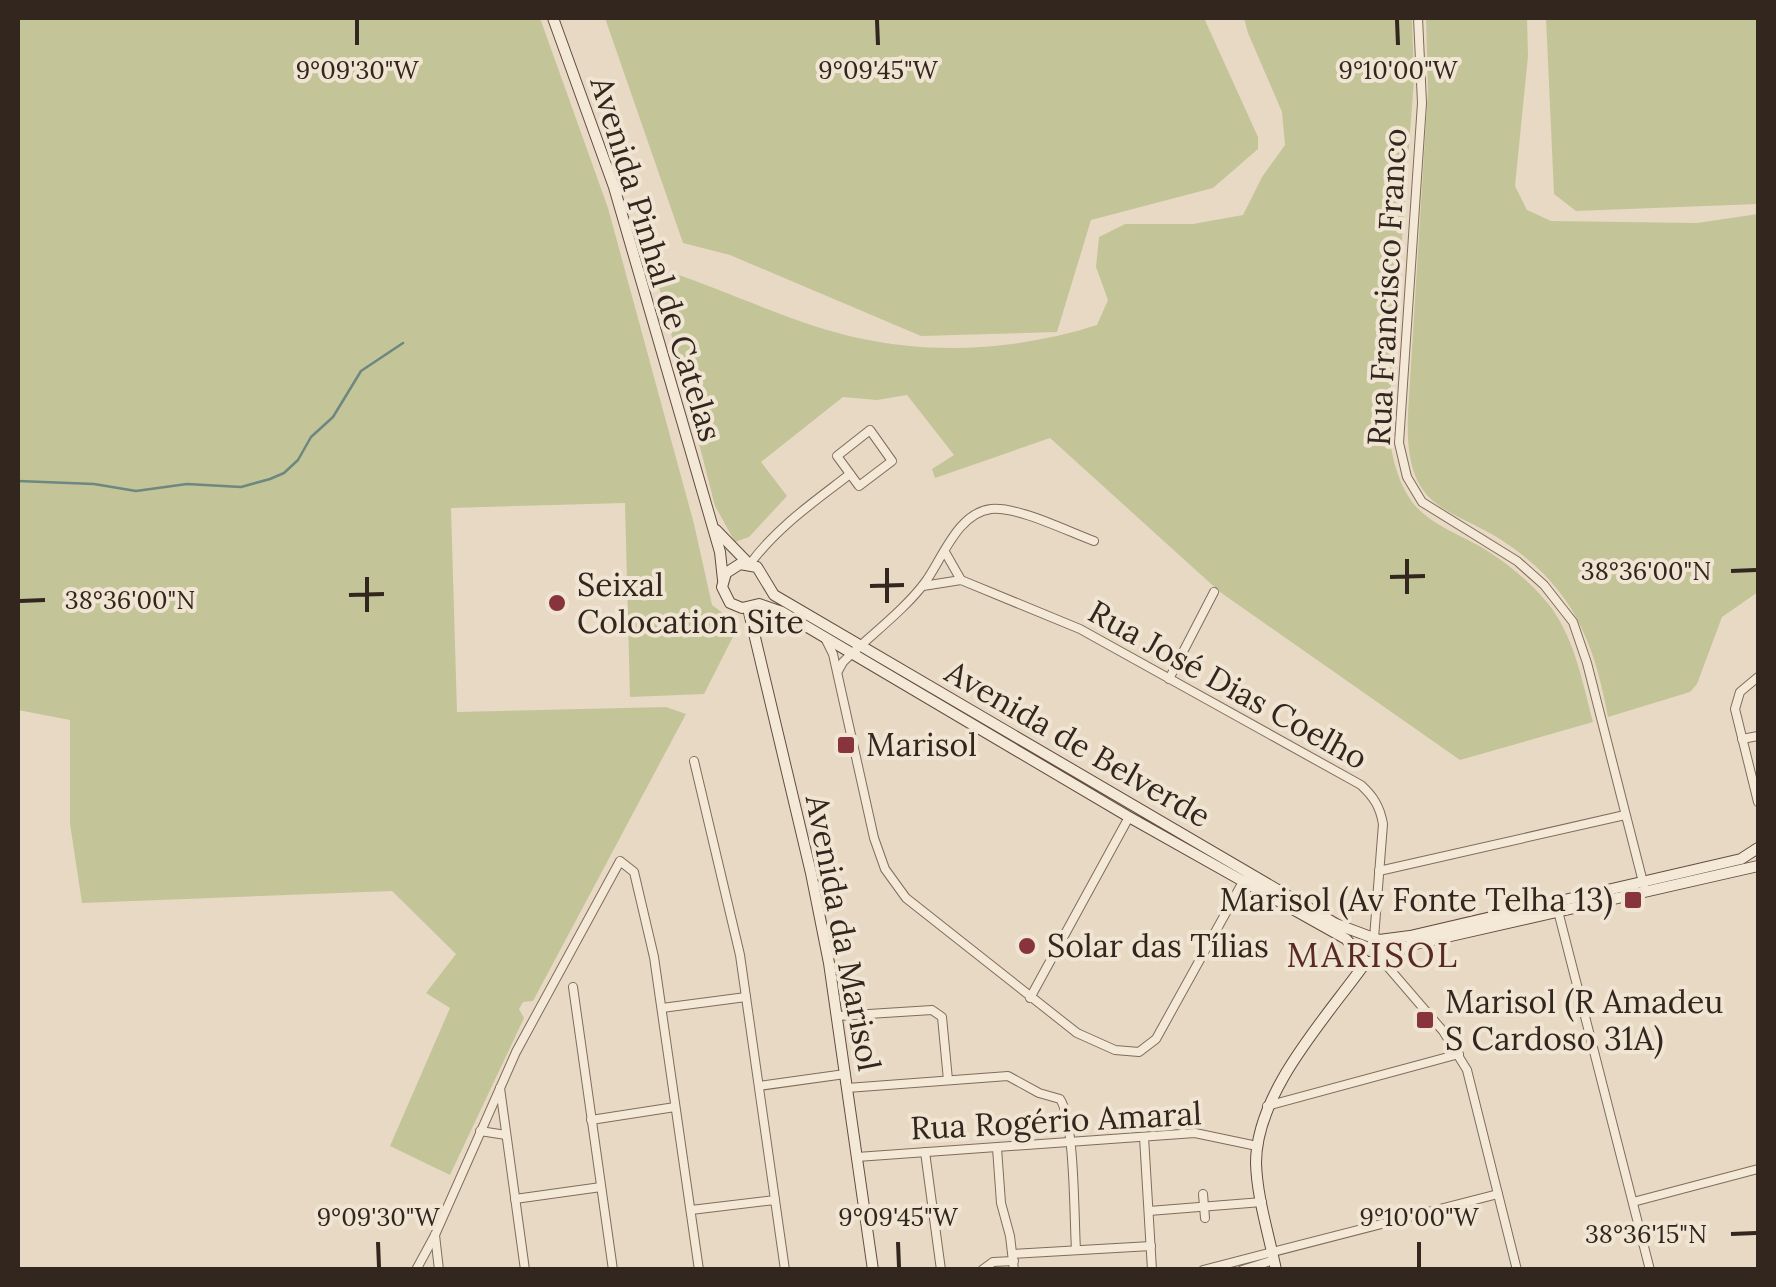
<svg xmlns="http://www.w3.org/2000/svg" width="1776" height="1287" font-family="Lora,serif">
  <rect width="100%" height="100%" fill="#e8d9c4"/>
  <g fill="#c4c499">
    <polygon points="18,18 540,18 608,208 694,524 712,605 739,625 704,694 630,697 625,503 451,508 457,712 666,707 686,714 533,1001 523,1002 519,1009 524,1018 450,1175 390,1146 450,1008 426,993 456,954 392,891 82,903 70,824 70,720 18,710"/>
    <polygon points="605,18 1204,18 1258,137 1258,149 1213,188 1091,220 1057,332 921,336 730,255 683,243"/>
    <path d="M 1244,18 L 1412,18 L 1414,80 L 1388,425 C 1391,451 1395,476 1410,499 C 1427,524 1462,535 1486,550 C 1508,564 1529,581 1545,600 C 1574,633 1582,681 1593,722 L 1460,760 L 1220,592 L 1050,438 L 935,478 L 932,469 L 954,455 L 907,395 L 877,400 L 843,397 L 761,462 L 787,496 L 749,537 L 735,542 L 715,506 L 654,267 C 724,288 791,324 863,339 C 941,355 1021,349 1097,325 L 1108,300 L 1096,267 L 1099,237 L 1125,224 L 1193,224 L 1243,215 L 1262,177 L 1285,145 L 1282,112 L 1248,33 Z"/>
    <path d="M 1426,18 L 1527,18 L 1528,56 L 1515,186 L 1527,210 L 1551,221 L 1697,223 L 1758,214 L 1758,592 L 1722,617 L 1697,684 L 1690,692 L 1608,717 C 1596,653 1579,601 1526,558 C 1459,501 1403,526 1408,412 L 1428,91 Z"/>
    <polygon points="1546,18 1758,18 1758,204 1576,211 1554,194"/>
  </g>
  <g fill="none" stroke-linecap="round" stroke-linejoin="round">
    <polyline stroke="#6d887f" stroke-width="2.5" points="18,481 94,484 136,491 187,484 241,487 270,479 284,473 298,460 311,437 333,417 361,371 403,343"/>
    <defs>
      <g id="street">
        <polyline points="1418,18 1422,103 1399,443 1407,477 1422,502 1517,561 1544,585 1573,622 1587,663 1644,886"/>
        <polygon points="870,430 892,461 859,486 837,456"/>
        <polyline points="945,552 961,580"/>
        <path d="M 750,564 C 777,527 814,502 850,474"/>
        <path d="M 923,586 L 961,580 L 1080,629 L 1361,785 C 1374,797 1380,807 1383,824 L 1374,938"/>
        <polyline points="825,638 833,654 874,838 885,869 906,898 1077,1033 1115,1050 1139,1052 1156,1039 1244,880"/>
        <path d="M 838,671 L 843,662 C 868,637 906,609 926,581 C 943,557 958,513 991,509 C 1017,506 1069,532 1094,541"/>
        <polyline points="1758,677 1740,692 1735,709 1758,802"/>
        <polyline points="1169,679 1214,592"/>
        <polyline points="1742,739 1758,736"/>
        <polyline points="694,761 740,955 785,1270"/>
        <polyline points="1379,871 1625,815"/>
        <polyline points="1558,911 1650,1270"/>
        <polyline points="1381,959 1443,1031 1467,1070 1517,1270"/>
        <polyline points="573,987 613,1270"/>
        <polyline points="1030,998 1129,817"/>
        <polyline points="662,1008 746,997"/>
        <polyline points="837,1016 932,1010 942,1017 948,1080"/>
        <polyline points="759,1086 845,1074"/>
        <polyline points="500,1088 525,1270"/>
        <path d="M 847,1088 L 1008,1076 L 1039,1093 L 1060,1099 C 1075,1121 1074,1219 1076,1250"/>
        <polyline points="1267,1106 1459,1054"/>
        <polyline points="591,1120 675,1107"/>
        <polyline points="480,1131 506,1135"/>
        <polyline points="1144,1137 1152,1270"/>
        <polyline points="997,1148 1001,1203 1010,1236 1014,1270"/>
        <polyline points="925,1152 941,1270"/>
        <polyline points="857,1157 1195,1133 1257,1146"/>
        <polyline points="1203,1194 1205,1218"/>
        <polyline points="515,1199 601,1187"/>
        <polyline points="1633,1202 1758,1169"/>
        <polyline points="691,1210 775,1200"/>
        <polyline points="1149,1211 1262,1202"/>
        <polyline points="435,1235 439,1270"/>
        <polyline points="1013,1254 1151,1246"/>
        <polyline points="416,1270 435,1235 516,1052 620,861 634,872 654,957 699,1270"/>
        <polyline points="982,1270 993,1262 1014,1261"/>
        <polyline points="1203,1270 1498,1194"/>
        <polyline points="1242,1270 1274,1260"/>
      </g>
      <g id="secondary">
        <polyline points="553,18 614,187 720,552 723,580"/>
        <polyline points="716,530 748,563"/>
        <polyline points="748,608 811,873 829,963 873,1270"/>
        <polyline points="1384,955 1411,945 1758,866"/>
        <polyline points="1366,962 1346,939 1129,817 782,612 759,604 742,608 730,603 722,587 726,573 740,564 757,567 774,595 1336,924 1379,940 1410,936 1741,859 1758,848"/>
        <path d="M 1276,1270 C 1269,1235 1257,1198 1256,1163 C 1256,1092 1326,1018 1366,962 L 1378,962 L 1385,950"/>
      </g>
    </defs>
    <use href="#street" stroke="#806c5c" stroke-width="10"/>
    <use href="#secondary" stroke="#624d40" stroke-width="12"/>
    <use href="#street" stroke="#f4e8d6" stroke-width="8"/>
    <use href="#secondary" stroke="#f4e8d6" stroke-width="10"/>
  </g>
  <path fill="none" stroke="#32261f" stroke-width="4" d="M 357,20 L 357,45M 877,20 L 878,45M 1397,20 L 1398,45M 1407,559 L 1407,594M 887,568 L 887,603M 1731,571 L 1756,570M 367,577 L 367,612M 1390,577 L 1425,576M 870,586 L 904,585M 349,595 L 384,594M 20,601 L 45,600M 1731,1234 L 1756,1233M 378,1242 L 379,1267M 898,1242 L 899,1267M 1419,1242 L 1419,1267"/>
  <g fill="#88343d" stroke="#f0e5d2" stroke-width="4">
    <circle cx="557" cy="603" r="10"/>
    <rect x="836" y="735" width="20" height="20" rx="5"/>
    <rect x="1623" y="890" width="20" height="20" rx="5"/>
    <circle cx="1027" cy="946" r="10"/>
    <rect x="1415" y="1010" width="20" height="20" rx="5"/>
  </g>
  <g text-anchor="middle" stroke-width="8" stroke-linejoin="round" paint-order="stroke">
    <g font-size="32" fill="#32261f" stroke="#f0e5d2">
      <text transform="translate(656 259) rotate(73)" y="11">Avenida Pinhal de Catelas</text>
      <text transform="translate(1387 287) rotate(-87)" y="11">Rua Francisco Franco</text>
      <text transform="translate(1228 685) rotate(29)" y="11">Rua José Dias Coelho</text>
      <text transform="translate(1078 744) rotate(30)" y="11">Avenida de Belverde</text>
      <text transform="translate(843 933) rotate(79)" y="11">Avenida da Marisol</text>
      <text transform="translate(1056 1121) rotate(-3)" y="11">Rua Rogério Amaral</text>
    </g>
    <g font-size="32" fill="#32261f" stroke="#f0e5d2" text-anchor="start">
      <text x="577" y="596">Seixal<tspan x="577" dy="37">Colocation Site</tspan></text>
      <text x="866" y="756">Marisol</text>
      <text x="1613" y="911" text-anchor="end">Marisol (Av Fonte Telha 13)</text>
      <text x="1047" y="957">Solar das Tílias</text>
      <text x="1445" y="1013">Marisol (R Amadeu<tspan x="1445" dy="37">S Cardoso 31A)</tspan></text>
    </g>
    <g font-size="35" letter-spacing="2.5" fill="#592923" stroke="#f0e5d2">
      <text x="1373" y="967">MARISOL</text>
    </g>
  </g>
  <g font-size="25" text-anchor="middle" fill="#32261f" stroke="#f0e5d2" stroke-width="8" stroke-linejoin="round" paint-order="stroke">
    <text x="357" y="79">9°09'30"W</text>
    <text x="878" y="79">9°09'45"W</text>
    <text x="1398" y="79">9°10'00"W</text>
    <text x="1646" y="580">38°36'00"N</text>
    <text x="130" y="609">38°36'00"N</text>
    <text x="378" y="1226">9°09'30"W</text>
    <text x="898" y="1226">9°09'45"W</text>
    <text x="1419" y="1226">9°10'00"W</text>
    <text x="1646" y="1243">38°36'15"N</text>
  </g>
  <rect width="1776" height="1287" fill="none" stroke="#32261f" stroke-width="40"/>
</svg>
